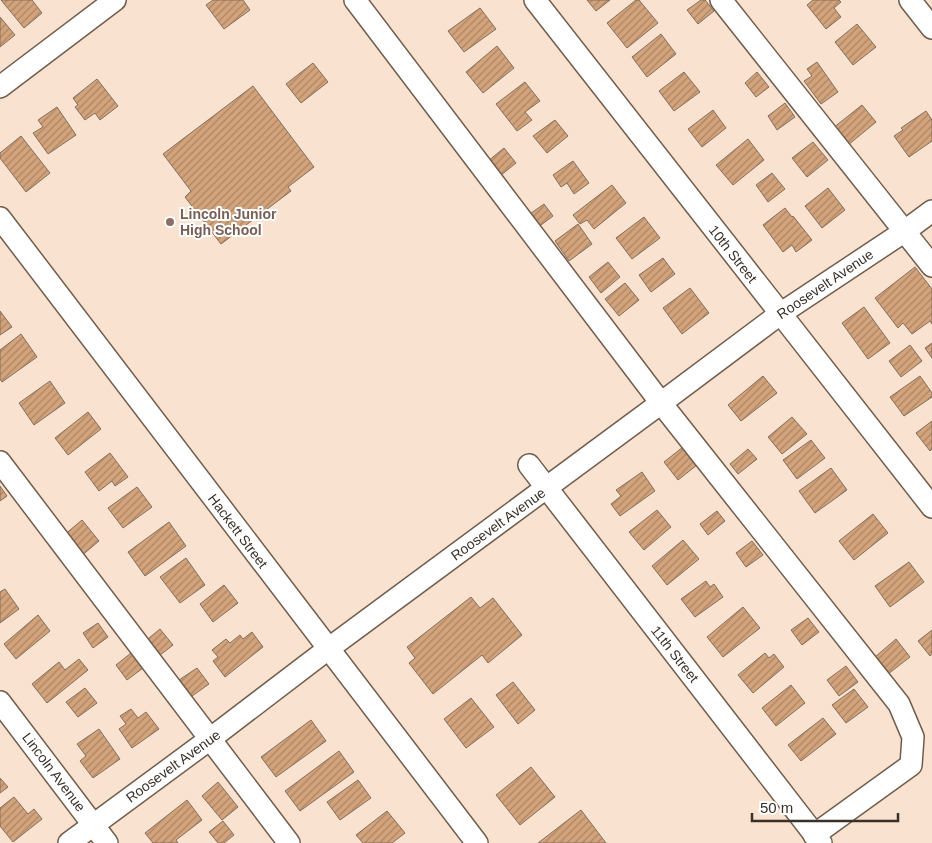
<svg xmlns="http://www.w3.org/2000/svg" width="932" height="843" font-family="Helvetica,sans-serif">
  <defs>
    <pattern id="building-hatch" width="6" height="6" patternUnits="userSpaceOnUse" patternTransform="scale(1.25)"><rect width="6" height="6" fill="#d3a37b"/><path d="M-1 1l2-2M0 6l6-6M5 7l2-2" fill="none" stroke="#ac8565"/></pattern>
  </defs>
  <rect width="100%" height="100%" fill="#f9e2cf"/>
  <g fill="url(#building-hatch)" stroke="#836f5e">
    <polygon points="1,0 32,0 42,13 24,28"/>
    <polygon points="213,0 243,0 250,10 224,29 206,5"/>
    <polygon points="587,0 610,0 596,11"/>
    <polygon points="636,0 639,0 658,23 627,48 607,23"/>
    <polygon points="701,0 705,0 714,11 698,24 687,10"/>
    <polygon points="813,0 839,0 841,2 834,8 841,17 826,29 807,5"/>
    <polygon points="480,8 496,29 464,52 448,31"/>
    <polygon points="0,17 15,35 0,47"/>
    <polygon points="857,24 876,47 853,65 835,42"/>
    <polygon points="661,34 676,54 647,77 632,57"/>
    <polygon points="497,46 514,68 483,93 466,72"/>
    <polygon points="817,62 838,92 821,104 804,81 812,76 807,69"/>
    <polygon points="313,63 328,82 301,103 286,84"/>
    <polygon points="684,72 700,92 674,111 659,91"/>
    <polygon points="757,72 769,87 756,97 745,83"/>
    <polygon points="97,79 118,106 100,120 95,113 85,120 75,107 78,105 73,98"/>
    <polygon points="525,82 540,101 525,112 532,120 517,131 496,104"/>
    <polygon points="253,86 314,167 288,187 291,191 221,244 185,197 191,191 163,154"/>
    <polygon points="785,103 795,117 777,130 768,116"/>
    <polygon points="862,105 876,122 842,150 828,132"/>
    <polygon points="57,107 76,135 48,154 33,133 43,127 38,120"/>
    <polygon points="713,110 726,128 702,147 688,129"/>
    <polygon points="926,111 932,120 932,141 909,157 894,136 903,130 901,128"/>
    <polygon points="555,120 568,136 547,153 533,136"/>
    <polygon points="21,136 50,173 26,192 0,158 0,153"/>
    <polygon points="748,139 764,160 733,185 716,165"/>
    <polygon points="813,142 828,160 807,177 792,158"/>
    <polygon points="504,148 516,163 500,176 488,161"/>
    <polygon points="573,161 589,183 574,194 567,183 561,187 553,175"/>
    <polygon points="772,173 785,189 768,202 756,185"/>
    <polygon points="612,185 626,203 594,229 587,220 580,224 573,215"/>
    <polygon points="828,188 845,210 822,228 805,206"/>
    <polygon points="544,204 553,216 537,228 527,216"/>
    <polygon points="785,208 792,217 793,216 812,240 796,252 792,245 783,252 763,225"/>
    <polygon points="644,217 660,238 632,259 616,238"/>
    <polygon points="578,224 592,244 569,261 555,241"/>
    <polygon points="663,258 675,274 651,292 639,275"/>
    <polygon points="608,262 620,277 601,293 589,277"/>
    <polygon points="915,267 932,289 932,324 930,321 912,334 903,323 898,328 875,298"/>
    <polygon points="625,283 639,300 619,316 605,299"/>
    <polygon points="690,288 709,313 682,334 663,308"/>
    <polygon points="864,307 890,343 868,359 842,323"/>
    <polygon points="0,311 12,327 0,335"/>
    <polygon points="21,334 37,357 2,382 0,379 0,350"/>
    <polygon points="932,343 932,358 925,348"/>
    <polygon points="910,345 922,361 901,377 889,361"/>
    <polygon points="763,376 777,393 741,421 728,405"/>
    <polygon points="920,376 932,393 932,397 904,416 890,397"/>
    <polygon points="50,381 65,403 34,425 19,403"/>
    <polygon points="88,412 101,429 68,455 55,438"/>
    <polygon points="792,417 807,434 782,454 768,437"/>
    <polygon points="932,421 932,449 930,451 916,433"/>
    <polygon points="811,440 825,458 797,479 783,460"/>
    <polygon points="683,447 697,465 678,480 664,462"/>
    <polygon points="748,449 757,459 738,474 730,464"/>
    <polygon points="110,453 128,477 115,486 112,481 99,491 85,472"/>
    <polygon points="831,468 847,490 815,513 799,491"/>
    <polygon points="642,472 655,491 620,516 611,504 621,496 616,490"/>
    <polygon points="0,486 7,496 0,501"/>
    <polygon points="137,487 152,507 123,528 108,508"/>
    <polygon points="657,510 671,527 644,550 629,532"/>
    <polygon points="717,511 725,521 708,535 700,524"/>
    <polygon points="873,514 888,533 854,560 839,541"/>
    <polygon points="82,520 99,541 80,557 63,536"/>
    <polygon points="169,522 186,546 145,576 128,552"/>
    <polygon points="683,540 699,559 667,585 652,566"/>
    <polygon points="752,541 763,555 746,567 736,553"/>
    <polygon points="186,558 205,585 180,603 160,577"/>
    <polygon points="909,562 924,582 890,607 875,586"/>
    <polygon points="706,581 710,587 714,584 723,597 695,617 681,599"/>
    <polygon points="224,585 238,603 213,622 200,604"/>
    <polygon points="5,589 19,609 0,623 0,592"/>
    <polygon points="471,597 480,608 493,598 522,635 488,663 482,655 433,694 409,663 415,658 407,647"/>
    <polygon points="743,607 760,628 723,657 707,637"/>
    <polygon points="38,615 50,631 16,659 4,644"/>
    <polygon points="808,618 819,632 802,645 791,630"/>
    <polygon points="98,623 108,637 93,648 83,633"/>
    <polygon points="160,629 173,645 155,659 143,643"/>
    <polygon points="932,630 932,654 930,656 918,641"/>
    <polygon points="252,632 263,647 225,677 213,661 218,657 212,650 226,639 230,643 240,635 243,639"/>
    <polygon points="896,639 910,657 888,674 875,657"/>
    <polygon points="131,653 143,668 127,680 116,665"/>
    <polygon points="765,653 769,658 774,654 784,667 753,693 738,675"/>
    <polygon points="79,659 88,670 47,703 32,684 59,662 65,670"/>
    <polygon points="846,666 858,682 839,696 827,680"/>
    <polygon points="197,668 209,684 185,701 173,684"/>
    <polygon points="513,682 535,710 518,724 496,695"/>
    <polygon points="791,685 805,703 776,726 762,708"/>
    <polygon points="85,688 97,703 78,717 66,702"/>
    <polygon points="854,689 868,707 846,723 832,705"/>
    <polygon points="471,698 494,727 466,748 444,719"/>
    <polygon points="131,709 138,718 146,712 159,729 132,748 119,729 126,724 120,716"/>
    <polygon points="823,718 836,734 801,761 788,745"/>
    <polygon points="311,720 326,741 276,777 261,757"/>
    <polygon points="99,729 120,759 93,778 80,761 86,756 77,744"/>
    <polygon points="339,751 354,772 300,811 285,791"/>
    <polygon points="531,767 555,797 520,825 496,795"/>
    <polygon points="0,778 8,787 0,793"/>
    <polygon points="358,780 371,798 340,820 327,802"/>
    <polygon points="218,782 238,807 222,820 202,796"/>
    <polygon points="14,797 28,814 34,809 42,819 13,842 0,826 0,808"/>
    <polygon points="187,800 202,820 176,840 178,843 153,843 145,833"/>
    <polygon points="581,810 606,843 538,843"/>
    <polygon points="387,811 405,833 392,843 363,843 356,835"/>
    <polygon points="223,821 234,835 224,843 218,843 209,832"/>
  </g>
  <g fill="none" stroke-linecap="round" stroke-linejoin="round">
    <defs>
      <g id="minor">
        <polyline points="355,0 661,403 899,704 913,737 911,765 814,835"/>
        <polyline points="535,0 932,507"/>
        <polyline points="721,0 932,266"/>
        <polyline points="910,0 932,28"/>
        <polyline points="0,87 115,0"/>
        <polyline points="0,218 477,843"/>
        <polyline points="0,462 289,843"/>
        <polyline points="529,465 821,843"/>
        <polyline points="0,702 107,843"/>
        <polyline points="69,843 210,739 328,649 661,403 780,314 905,231 932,211"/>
      </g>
    </defs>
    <use href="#minor" stroke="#725d4d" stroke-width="24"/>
    <use href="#minor" stroke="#fff" stroke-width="21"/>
  </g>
  <circle fill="#8d6e63" stroke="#fff" stroke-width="2" cx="170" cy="222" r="5"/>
  <g text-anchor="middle" stroke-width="4" stroke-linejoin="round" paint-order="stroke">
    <g font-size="14" font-weight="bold" fill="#785e54" stroke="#fff" text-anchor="start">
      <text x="180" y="219">Lincoln Junior<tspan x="180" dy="16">High School</tspan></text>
    </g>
    <g font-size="14" fill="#393029" stroke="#fff">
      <text transform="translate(733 254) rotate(52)" y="5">10th Street</text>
      <text transform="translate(825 284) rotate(-34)" y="5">Roosevelt Avenue</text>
      <text transform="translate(498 524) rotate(-36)" y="5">Roosevelt Avenue</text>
      <text transform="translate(238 531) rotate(53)" y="5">Hackett Street</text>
      <text transform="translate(675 654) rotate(52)" y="5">11th Street</text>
      <text transform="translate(173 766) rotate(-36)" y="5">Roosevelt Avenue</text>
      <text transform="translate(54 772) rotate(53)" y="5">Lincoln Avenue</text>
    </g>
  </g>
  <path d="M752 813v8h146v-8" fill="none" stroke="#393029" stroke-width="2.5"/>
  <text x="760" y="813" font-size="15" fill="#393029" stroke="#ffffff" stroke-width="4" paint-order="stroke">50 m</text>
</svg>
